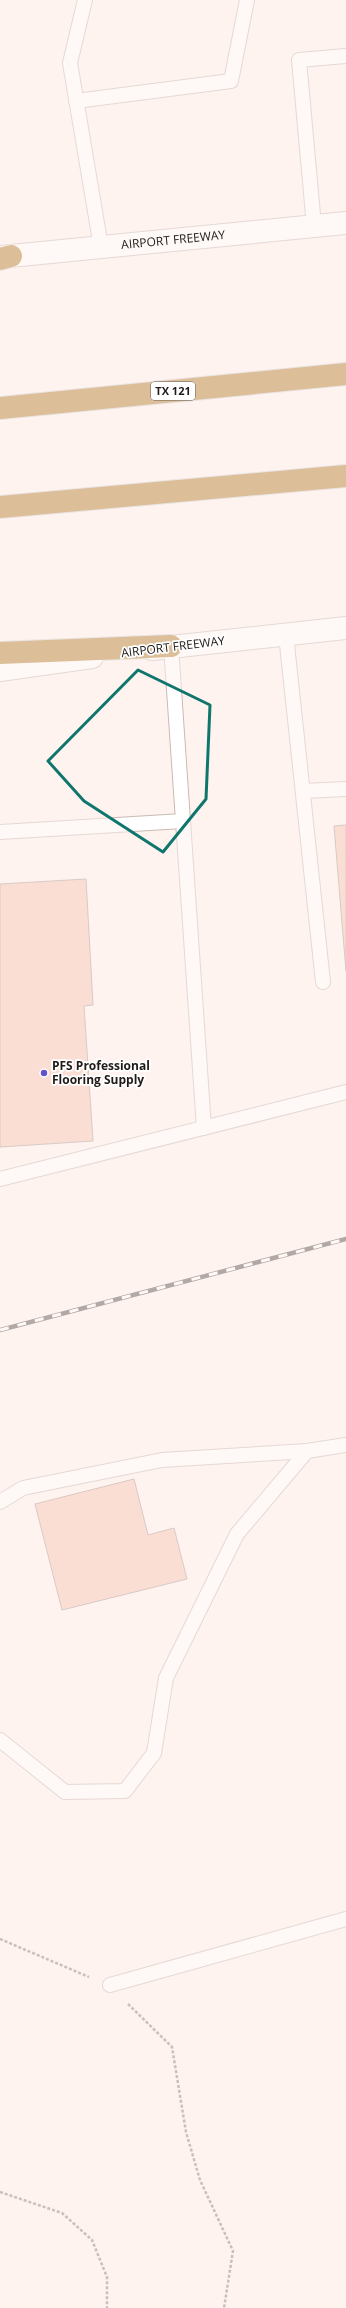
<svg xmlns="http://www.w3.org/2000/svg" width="346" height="2308" font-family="'Open Sans',sans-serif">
  <rect width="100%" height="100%" fill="#fef3ef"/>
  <g fill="#f9c5b2" stroke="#aa9994">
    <polygon points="346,825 346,971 334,826"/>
    <polygon points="86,879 93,1005 84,1006 93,1141 0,1147 0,884"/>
    <polygon points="134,1479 148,1535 174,1528 187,1579 62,1610 35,1504"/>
  </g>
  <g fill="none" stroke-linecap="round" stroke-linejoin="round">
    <defs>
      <g id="lane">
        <polyline points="85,0 70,63 101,247"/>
        <polyline points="76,101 231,81 247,0"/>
        <polyline points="314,226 299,60 346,56"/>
        <polyline points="286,635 323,982"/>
        <polyline points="303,791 346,789"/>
        <polyline points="183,821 204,1128"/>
        <polyline points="0,832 183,821 171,646"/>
        <polyline points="0,1179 346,1092"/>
        <polyline points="0,1502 23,1488 162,1460 307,1451"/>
        <polyline points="0,1740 65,1792 125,1791 154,1753 166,1678 237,1534 307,1451 346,1445"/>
        <polyline points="110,1985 346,1919"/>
      </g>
      <g id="secondary">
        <path id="s1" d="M 0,257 L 346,223"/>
        <polyline points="152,649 346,628"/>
        <polyline points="0,670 92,657"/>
      </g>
      <g id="highway">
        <polyline points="0,259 11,256"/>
        <polyline points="0,408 346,374"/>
        <polyline points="0,507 346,476"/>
        <polyline points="0,653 171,646"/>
      </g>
    </defs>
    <use href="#lane" stroke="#cbbab4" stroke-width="16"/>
    <use href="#secondary" stroke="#cbbab4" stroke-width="24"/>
    <use href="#highway" stroke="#d2d1d1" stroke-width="24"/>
    <g stroke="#8a817e" stroke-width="2.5" stroke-dasharray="3 2" stroke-linecap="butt">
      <polyline points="0,1939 89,1977"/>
      <polyline points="128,2004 172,2047 186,2132 200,2180 233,2251 224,2308"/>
      <polyline points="0,2192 62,2213 92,2240 107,2277 107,2308"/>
    </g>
    <use href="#lane" stroke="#fff" stroke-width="14"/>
    <use href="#secondary" stroke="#fff" stroke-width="22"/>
    <use href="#highway" stroke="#b37e2f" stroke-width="22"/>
    <defs>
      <polyline id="rail" points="0,1330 346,1239"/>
    </defs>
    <use href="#rail" stroke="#574f4d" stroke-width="4.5"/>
    <use href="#rail" stroke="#fff" stroke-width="3" stroke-dasharray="9" stroke-linecap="butt"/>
  </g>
  <path d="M0 0H346V2308H0ZM 138,670 L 210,705 L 206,799 L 163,852 L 84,801 L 48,761 Z" fill="#fef3ef" fill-opacity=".55" fill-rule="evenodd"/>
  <path fill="none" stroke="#0f766e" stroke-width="3" stroke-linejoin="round" d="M 138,670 L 210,705 L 206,799 L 163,852 L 84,801 L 48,761 Z"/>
  <circle fill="#6254cc" stroke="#fff" stroke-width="1.5" cx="44" cy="1073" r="4"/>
  <g text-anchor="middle" stroke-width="3.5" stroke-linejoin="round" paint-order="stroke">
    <rect fill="#fff" stroke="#635f5d" stroke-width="1" x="151" y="382" width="44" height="18" rx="3"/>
    <g font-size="11" font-weight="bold" fill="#201a18">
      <text x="173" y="395">TX 121</text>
    </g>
    <g font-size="12" fill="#201a18" stroke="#fff">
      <text dy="4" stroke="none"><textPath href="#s1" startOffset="174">AIRPORT FREEWAY</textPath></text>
      <text transform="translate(173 647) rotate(-7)" y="4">AIRPORT FREEWAY</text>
    </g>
    <g font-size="12" font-weight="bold" fill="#201a18" stroke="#fff" text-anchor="start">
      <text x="52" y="1070">PFS Professional<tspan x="52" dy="14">Flooring Supply</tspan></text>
    </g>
  </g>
</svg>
